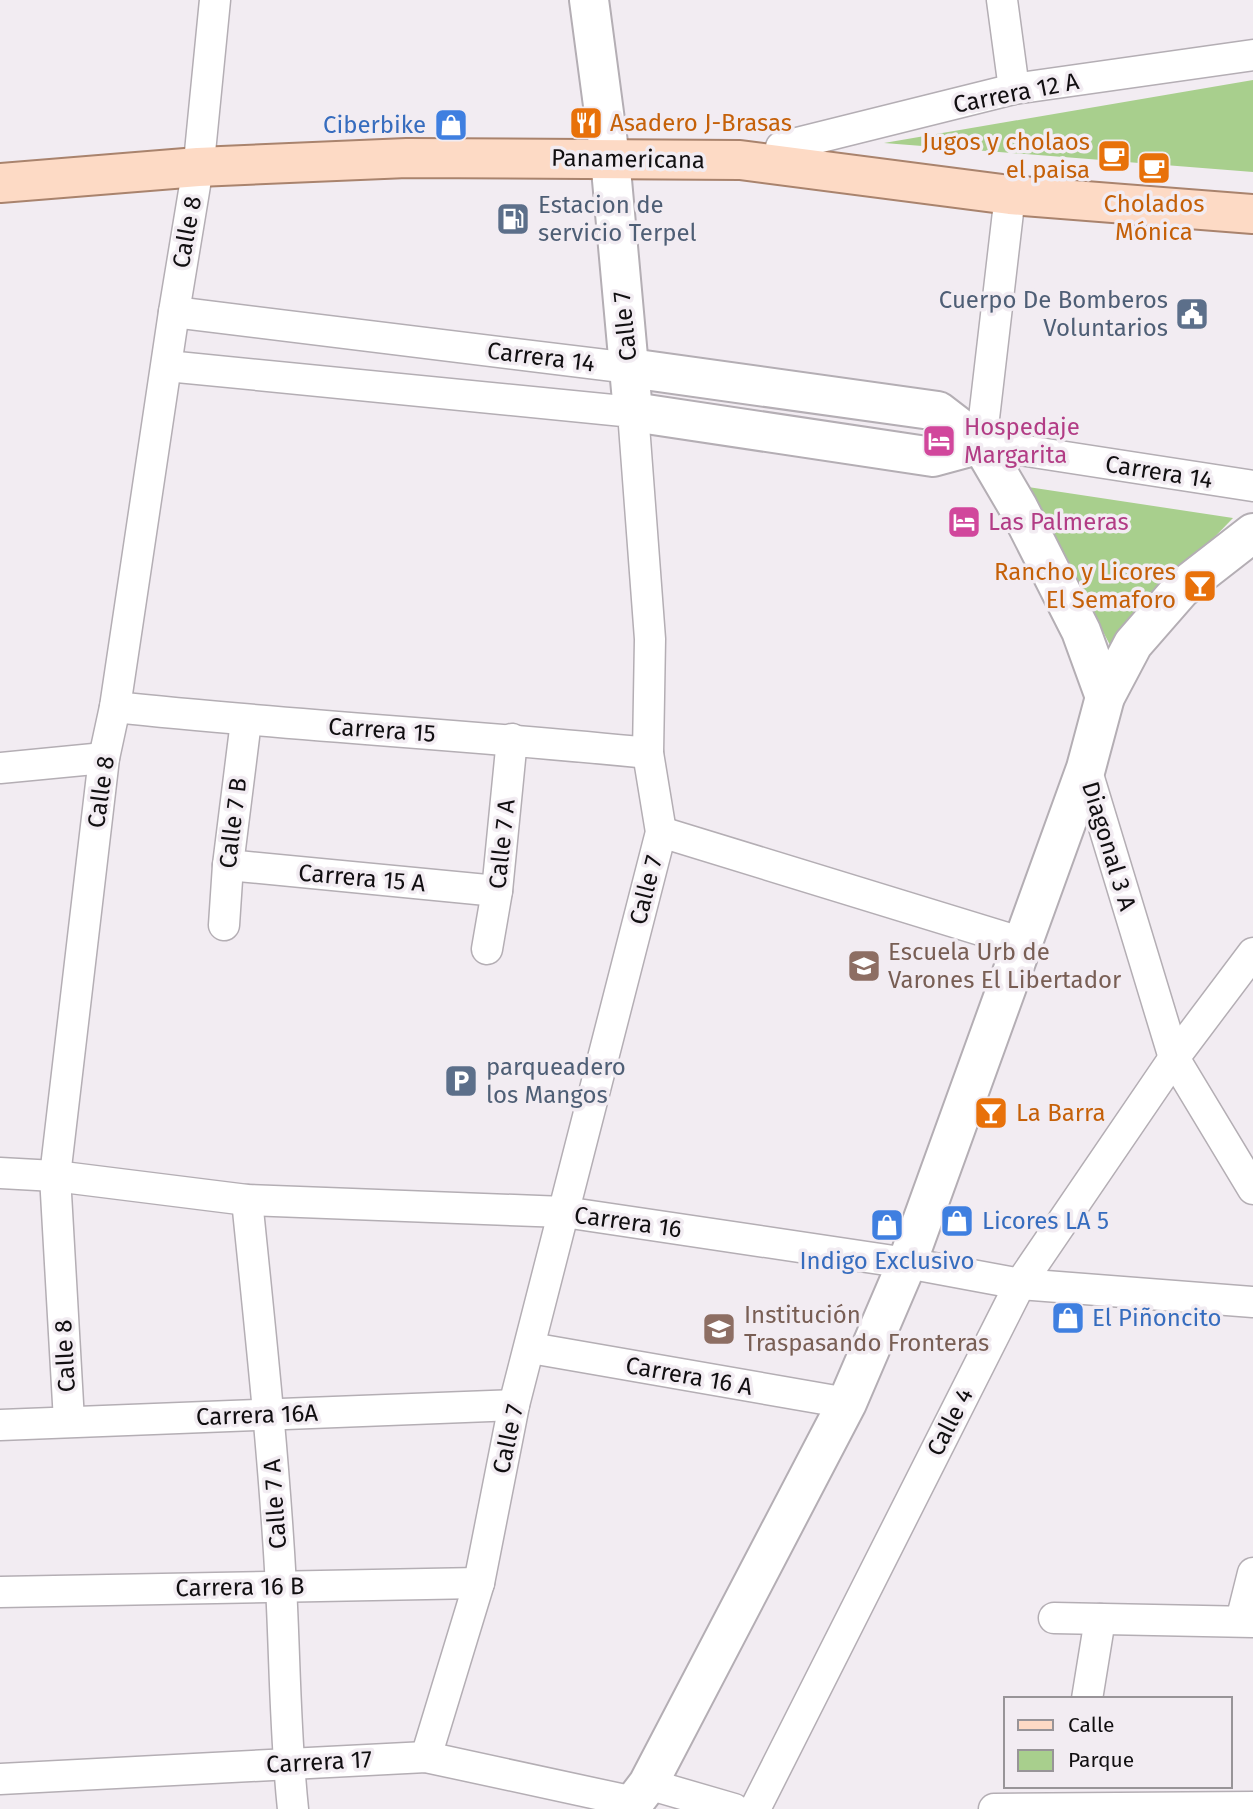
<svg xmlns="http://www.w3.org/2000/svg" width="1253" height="1809" font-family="'Fira Sans',sans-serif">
  <rect width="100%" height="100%" fill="#f2ecf2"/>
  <g fill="#a8cf8d">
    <polygon points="1253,80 1253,172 884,143"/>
    <polygon points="1028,487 1233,518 1110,645"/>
  </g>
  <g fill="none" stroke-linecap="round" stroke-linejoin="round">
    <defs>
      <g id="street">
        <polyline points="1002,0 1014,89"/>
        <polyline points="781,147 1014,89 1253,55"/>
        <polyline points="200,152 215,0"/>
        <polyline points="1010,195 981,444 1253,486"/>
        <polyline points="174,312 630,368"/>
        <polyline points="167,366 633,412 650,639 648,753 661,832 514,1405 479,1583 426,1757"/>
        <path d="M 115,707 C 293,726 471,735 648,753"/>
        <polyline points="0,768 104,758"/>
        <polyline points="1086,768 1174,1058 1253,1189"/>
        <polyline points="661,832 1023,943"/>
        <polyline points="228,865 497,891"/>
        <polyline points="224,925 228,865 246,721"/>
        <polyline points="487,949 497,891 512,739"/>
        <polyline points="0,1173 55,1176 247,1200 564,1212 907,1263 1020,1284 1253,1302"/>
        <path d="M 247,1200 C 260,1328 274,1457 281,1586 C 285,1660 285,1735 293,1809"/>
        <polyline points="531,1348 847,1403"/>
        <polyline points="69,1421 55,1176 104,758 115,707 174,312 198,167"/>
        <polyline points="0,1425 514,1405"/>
        <polyline points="0,1592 479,1583"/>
        <polyline points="1054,1618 1253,1622"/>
        <polyline points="1241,1621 1253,1573"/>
        <polyline points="1087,1699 1100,1619"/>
        <polyline points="0,1779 426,1757 634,1802"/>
        <polyline points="648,1784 734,1809"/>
        <polyline points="755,1809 1020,1284 1174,1058 1253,953"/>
        <polyline points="994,1809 1253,1807"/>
      </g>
      <g id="secondary">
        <polyline points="589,0 610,158 633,412 933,457 981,444"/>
        <polyline points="630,368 938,411 981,444 1018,507 1081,631 1105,697"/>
        <polyline points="629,1809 648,1784 847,1403 907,1263 1086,768 1105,697 1133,644 1181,589 1253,533"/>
      </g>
      <polyline id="primary" points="0,183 198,167 407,158 740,160 1010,195 1253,214"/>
    </defs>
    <use href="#street" stroke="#b4aeb4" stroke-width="33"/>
    <use href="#secondary" stroke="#b4aeb4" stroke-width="42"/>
    <use href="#primary" stroke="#a9836d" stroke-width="42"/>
    <use href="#street" stroke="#fff" stroke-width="30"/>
    <use href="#secondary" stroke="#fff" stroke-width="38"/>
    <use href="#primary" stroke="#fddac5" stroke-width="38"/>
  </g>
  <defs>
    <symbol id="restaurant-square" viewBox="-11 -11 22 22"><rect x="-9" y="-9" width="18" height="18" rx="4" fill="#e8710a" stroke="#f2ecf2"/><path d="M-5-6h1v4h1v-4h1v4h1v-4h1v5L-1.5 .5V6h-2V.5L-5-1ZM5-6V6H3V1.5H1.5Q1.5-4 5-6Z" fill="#fff"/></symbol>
    <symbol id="shop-square" viewBox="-11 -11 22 22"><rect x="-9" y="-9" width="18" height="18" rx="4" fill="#3f7fe0" stroke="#f2ecf2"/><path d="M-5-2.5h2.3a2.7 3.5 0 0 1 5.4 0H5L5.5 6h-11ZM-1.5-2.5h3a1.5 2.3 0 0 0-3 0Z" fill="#fff"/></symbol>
    <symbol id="cafe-square" viewBox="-11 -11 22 22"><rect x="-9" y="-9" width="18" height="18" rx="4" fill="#e8710a" stroke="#f2ecf2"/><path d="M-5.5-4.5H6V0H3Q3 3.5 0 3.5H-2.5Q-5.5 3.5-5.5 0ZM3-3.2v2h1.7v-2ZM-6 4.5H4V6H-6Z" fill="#fff"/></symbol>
    <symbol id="fuel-square" viewBox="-11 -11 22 22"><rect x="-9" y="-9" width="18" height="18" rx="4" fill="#5c6f8a" stroke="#f2ecf2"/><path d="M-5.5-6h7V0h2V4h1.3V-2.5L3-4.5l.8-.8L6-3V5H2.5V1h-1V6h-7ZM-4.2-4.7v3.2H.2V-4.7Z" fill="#fff"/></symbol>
    <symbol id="civic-square" viewBox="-11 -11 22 22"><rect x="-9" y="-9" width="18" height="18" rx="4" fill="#5c6f8a" stroke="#f2ecf2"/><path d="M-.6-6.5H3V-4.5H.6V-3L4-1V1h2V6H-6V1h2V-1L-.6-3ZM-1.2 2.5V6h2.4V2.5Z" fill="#fff"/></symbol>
    <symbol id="hotel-square" viewBox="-11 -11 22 22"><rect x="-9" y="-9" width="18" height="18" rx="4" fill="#d1479c" stroke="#f2ecf2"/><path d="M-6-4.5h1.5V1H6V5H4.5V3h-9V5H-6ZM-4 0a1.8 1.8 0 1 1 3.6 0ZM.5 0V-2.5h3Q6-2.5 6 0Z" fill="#fff"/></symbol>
    <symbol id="bar-square" viewBox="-11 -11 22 22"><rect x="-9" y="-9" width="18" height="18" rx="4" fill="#e8710a" stroke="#f2ecf2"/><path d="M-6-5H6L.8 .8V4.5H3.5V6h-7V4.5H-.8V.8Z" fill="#fff"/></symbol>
    <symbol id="school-square" viewBox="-11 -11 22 22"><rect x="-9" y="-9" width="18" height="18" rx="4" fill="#8d6e63" stroke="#f2ecf2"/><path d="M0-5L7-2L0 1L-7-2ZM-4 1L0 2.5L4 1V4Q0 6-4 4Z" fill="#fff"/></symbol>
    <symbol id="parking-square" viewBox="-11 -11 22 22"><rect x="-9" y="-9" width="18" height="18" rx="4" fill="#5c6f8a" stroke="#f2ecf2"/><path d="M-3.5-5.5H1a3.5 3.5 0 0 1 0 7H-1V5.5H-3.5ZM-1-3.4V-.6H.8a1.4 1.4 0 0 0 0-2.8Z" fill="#fff"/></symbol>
  </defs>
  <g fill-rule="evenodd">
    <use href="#restaurant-square" x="567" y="104" width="38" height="38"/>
    <use href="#shop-square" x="432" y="106" width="38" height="38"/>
    <use href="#cafe-square" x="1095" y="137" width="38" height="38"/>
    <use href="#cafe-square" x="1135" y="149" width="38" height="38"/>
    <use href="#fuel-square" x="494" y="200" width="38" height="38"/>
    <use href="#civic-square" x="1173" y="295" width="38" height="38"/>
    <use href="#hotel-square" x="920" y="422" width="38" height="38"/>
    <use href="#hotel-square" x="945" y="503" width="38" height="38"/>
    <use href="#bar-square" x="1181" y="567" width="38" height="38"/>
    <use href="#school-square" x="845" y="947" width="38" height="38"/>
    <use href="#parking-square" x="442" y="1062" width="38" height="38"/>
    <use href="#bar-square" x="972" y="1094" width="38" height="38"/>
    <use href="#shop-square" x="938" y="1202" width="38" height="38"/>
    <use href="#shop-square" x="868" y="1206" width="38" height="38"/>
    <use href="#shop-square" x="1049" y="1299" width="38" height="38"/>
    <use href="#school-square" x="700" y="1310" width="38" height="38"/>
  </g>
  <g text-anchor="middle" stroke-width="7" stroke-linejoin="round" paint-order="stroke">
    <g font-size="24" fill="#110f11" stroke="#f2ecf2">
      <text transform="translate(1016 93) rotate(-11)" y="8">Carrera 12 A</text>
      <text transform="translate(628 159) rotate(1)" y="8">Panamericana</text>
      <text transform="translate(187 232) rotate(-80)" y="8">Calle 8</text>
      <text transform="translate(625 326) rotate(-96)" y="8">Calle 7</text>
      <text transform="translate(541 357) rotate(7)" y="8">Carrera 14</text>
      <text transform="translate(1159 472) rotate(9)" y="8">Carrera 14</text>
      <text transform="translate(382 730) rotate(4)" y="8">Carrera 15</text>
      <text transform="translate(101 792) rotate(-82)" y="8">Calle 8</text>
      <text transform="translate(233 823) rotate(-83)" y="8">Calle 7 B</text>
      <text transform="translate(502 844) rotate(-84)" y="8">Calle 7 A</text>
      <text transform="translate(1109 846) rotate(73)" y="8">Diagonal 3 A</text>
      <text transform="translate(362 878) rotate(5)" y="8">Carrera 15 A</text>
      <text transform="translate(646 890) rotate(-76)" y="8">Calle 7</text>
      <text transform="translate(628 1222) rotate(8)" y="8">Carrera 16</text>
      <text transform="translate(65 1356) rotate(-93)" y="8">Calle 8</text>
      <text transform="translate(689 1376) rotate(10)" y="8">Carrera 16 A</text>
      <text transform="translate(257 1415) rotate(-2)" y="8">Carrera 16A</text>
      <text transform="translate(950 1422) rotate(-63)" y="8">Calle 4</text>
      <text transform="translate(508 1439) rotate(-78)" y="8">Calle 7</text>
      <text transform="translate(275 1504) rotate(-94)" y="8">Calle 7 A</text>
      <text transform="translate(240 1587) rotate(-1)" y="8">Carrera 16 B</text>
      <text transform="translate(319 1762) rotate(-3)" y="8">Carrera 17</text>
    </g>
    <g font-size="24" fill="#c56008" stroke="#f2ecf2" text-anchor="start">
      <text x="610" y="131">Asadero J-Brasas</text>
      <text x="1090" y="150" text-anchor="end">Jugos y cholaos<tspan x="1090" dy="28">el paisa</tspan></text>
      <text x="1154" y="212" text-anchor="middle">Cholados<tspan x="1154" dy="28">Mónica</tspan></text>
      <text x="1176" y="580" text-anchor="end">Rancho y Licores<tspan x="1176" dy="28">El Semaforo</tspan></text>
      <text x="1016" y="1121">La Barra</text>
    </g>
    <g font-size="24" fill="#366cbe" stroke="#f2ecf2" text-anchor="start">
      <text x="426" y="133" text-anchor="end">Ciberbike</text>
      <text x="982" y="1229">Licores LA 5</text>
      <text x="887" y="1269" text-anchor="middle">Indigo Exclusivo</text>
      <text x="1092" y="1326">El Piñoncito</text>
    </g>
    <g font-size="24" fill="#4e5e75" stroke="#f2ecf2" text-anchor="start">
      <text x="538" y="213">Estacion de<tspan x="538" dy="28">servicio Terpel</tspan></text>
      <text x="1168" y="308" text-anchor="end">Cuerpo De Bomberos<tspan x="1168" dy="28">Voluntarios</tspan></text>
      <text x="486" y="1075">parqueadero<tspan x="486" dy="28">los Mangos</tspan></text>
    </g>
    <g font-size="24" fill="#b23c85" stroke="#f2ecf2" text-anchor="start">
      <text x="964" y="435">Hospedaje<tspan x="964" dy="28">Margarita</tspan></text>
      <text x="988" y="530">Las Palmeras</text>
    </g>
    <g font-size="24" fill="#785e54" stroke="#f2ecf2" text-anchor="start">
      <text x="888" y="960">Escuela Urb de<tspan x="888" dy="28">Varones El Libertador</tspan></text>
      <text x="744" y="1323">Institución<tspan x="744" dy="28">Traspasando Fronteras</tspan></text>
    </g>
  </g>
  <rect x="1004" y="1697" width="228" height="91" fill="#f2ecf2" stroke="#989498" stroke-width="2"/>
  <rect x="1018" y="1720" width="35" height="10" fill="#fddac5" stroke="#989498" stroke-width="2"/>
  <text x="1068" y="1732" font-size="21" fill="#110f11">Calle</text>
  <rect x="1018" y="1750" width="35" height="21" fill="#a8cf8d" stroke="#989498" stroke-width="2"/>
  <text x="1068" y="1767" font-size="21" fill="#110f11">Parque</text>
</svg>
